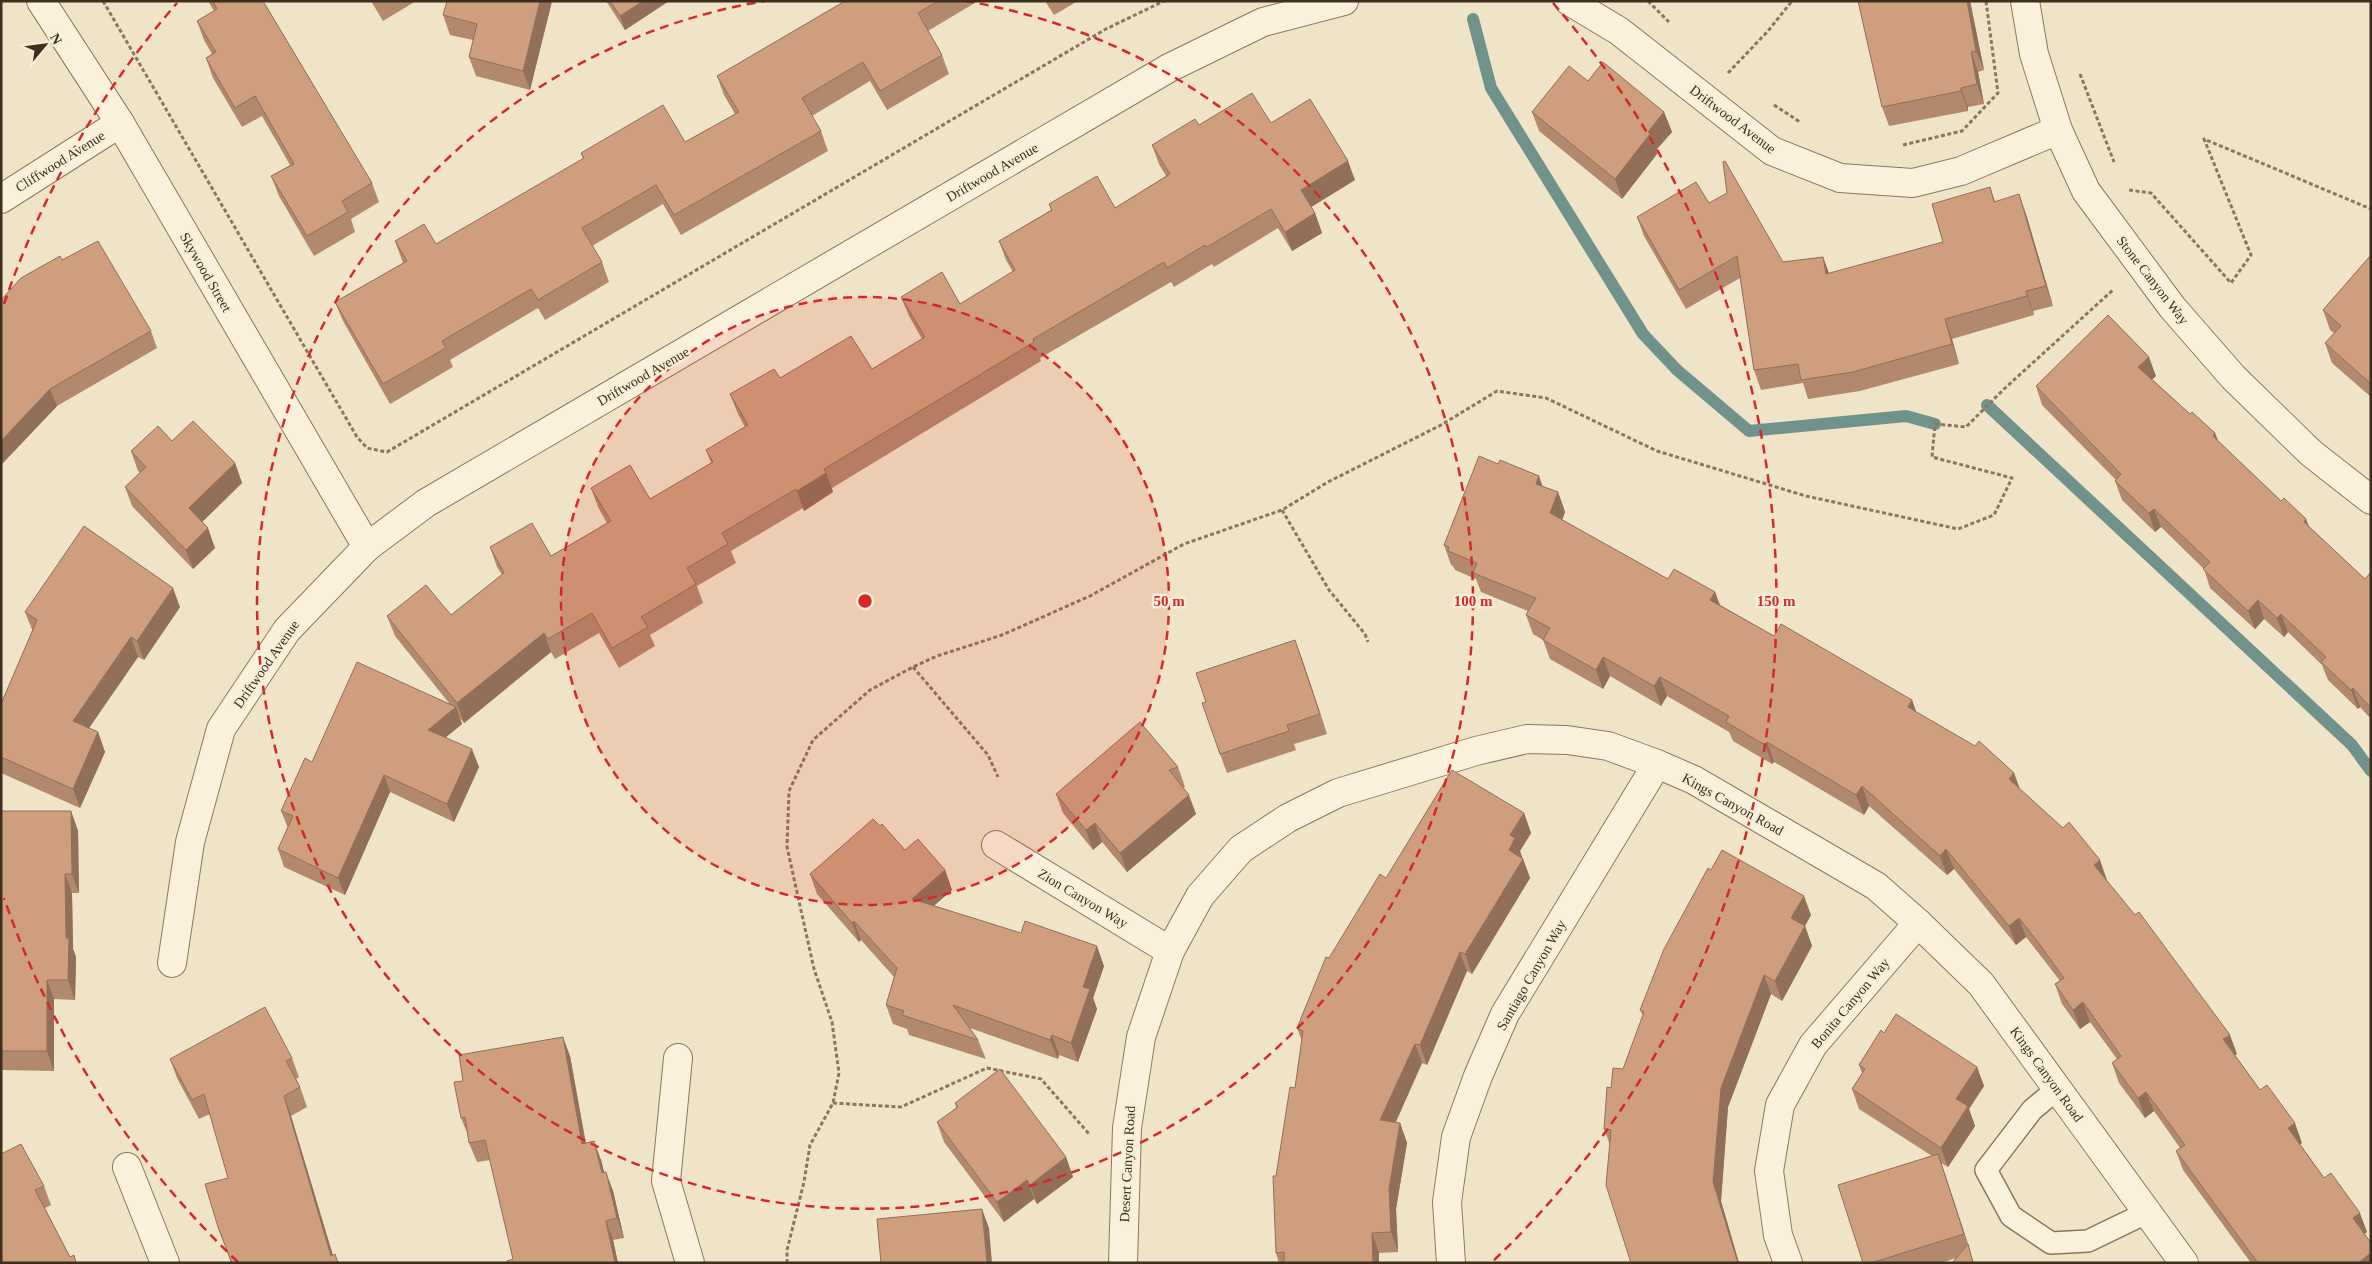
<svg xmlns="http://www.w3.org/2000/svg" width="2372" height="1264" font-family="'Times New Roman',serif">
  <rect width="100%" height="100%" fill="#f0e4c8"/>
  <g fill="none" stroke-linecap="round" stroke-linejoin="round">
    <g stroke="#6f938a" stroke-width="12">
      <polyline points="1473,19 1491,88 1643,334 1677,370 1749,431 1906,416 1935,424"/>
      <polyline points="1987,405 2352,745 2371,771"/>
    </g>
    <defs>
      <polyline id="lane" points="2058,1088 2032,1110 1986,1170 2011,1216 2051,1243 2088,1241 2148,1212"/>
      <g id="street">
        <polyline points="41,1 120,123 367,547"/>
        <polyline points="1569,1 1619,31 1772,151 1840,178 1913,183 1961,171 2058,130"/>
        <polyline points="2025,1 2034,54 2058,130 2086,191 2172,307 2233,377 2311,453 2371,500"/>
        <polyline points="1,199 120,123"/>
        <polyline points="996,845 1170,951"/>
        <polyline points="172,963 190,842 221,729 287,630 367,547 426,503 1169,68 1263,22 1344,1"/>
        <polyline points="678,1058 666,1181 690,1263"/>
        <polyline points="127,1167 165,1263"/>
        <polyline points="1123,1263 1127,1128 1141,1037 1170,951 1200,896 1241,849 1288,818 1338,793 1476,751 1527,739 1567,740 1608,746 1657,764 1694,780 1876,886 1918,923 1981,984 2184,1263"/>
        <polyline points="1451,1263 1447,1202 1456,1137 1478,1076 1505,1014 1657,764"/>
        <polyline points="1788,1263 1778,1235 1769,1171 1780,1105 1813,1045 1918,923"/>
      </g>
    </defs>
    <use href="#lane" stroke="#8d765c" stroke-width="24"/>
    <use href="#street" stroke="#8d765c" stroke-width="30"/>
    <g stroke="#8d765c" stroke-width="3" stroke-dasharray="4 2.5" stroke-linecap="butt">
      <polyline points="103,1 357,437 367,448 387,452 1106,29 1164,1"/>
      <polyline points="1648,1 1669,22"/>
      <polyline points="1728,73 1768,31 1792,1"/>
      <polyline points="2080,74 2114,162"/>
      <polyline points="1774,105 1800,122"/>
      <polyline points="1903,145 1962,131 1998,93 1986,1"/>
      <polyline points="2129,190 2151,193 2231,283 2251,255 2204,139 2371,209"/>
      <polyline points="1282,510 1329,590 1365,634 1368,642"/>
      <polyline points="913,667 988,755 998,777"/>
      <polyline points="833,1103 901,1107 987,1068 1041,1079 1090,1135"/>
      <polyline points="787,1263 787,1250 804,1182 810,1145 833,1103 839,1073 832,1022 814,969 787,847 789,791 813,740 870,690 913,667 937,656 1002,635 1090,596 1184,544 1282,510 1328,482 1441,425 1497,391 1546,398 1657,451 1806,496 1958,529 1994,515 2012,478 1932,457 1935,424 1966,427 2004,389 2114,289"/>
    </g>
    <use href="#lane" stroke="#faf1dc" stroke-width="21"/>
    <use href="#street" stroke="#faf1dc" stroke-width="28"/>
  </g>
  <g fill="#b2896c">
    <polygon points="208,1 263,1 372,183 379,202 351,219 355,232 314,256 279,196 271,176 290,165 262,116 242,127 213,78 206,58 212,54 204,40 197,21 214,11"/>
    <polygon points="371,1 416,1 383,21"/>
    <polygon points="552,1 530,90 476,76 469,57 473,40 450,35 443,15"/>
    <polygon points="606,1 669,1 625,30"/>
    <polygon points="845,1 978,1 928,31 942,55 949,74 887,110 870,81 812,116 821,131 828,151 681,235 663,204 592,246 602,262 609,282 545,320 538,308 450,360 453,367 390,404 343,321 335,302 403,263 395,241 436,244 583,159 581,153 685,142 735,114 724,95 717,76"/>
    <polygon points="1045,1 1078,1 1054,15"/>
    <polygon points="1858,1 1970,1 1984,70 1978,72 1984,104 1968,107 1968,111 1889,126 1882,107"/>
    <polygon points="1588,81 1664,112 1672,132 1656,150 1657,154 1622,199 1539,131 1532,112"/>
    <polygon points="1271,123 1355,180 1311,207 1315,213 1322,233 1292,251 1278,228 1214,267 1212,264 1174,287 1171,282 1040,358 1041,361 832,488 833,492 804,511 803,508 731,551 736,563 697,586 703,603 650,635 655,646 619,668 599,633 555,659 551,652 464,723 460,718 462,724 446,737 479,767 454,822 390,792 345,895 284,867 278,849 288,828 281,811 312,762 449,703 395,636 387,616 451,615 502,575 497,567 490,547 551,556 607,523 598,507 591,488 650,499 711,463 706,450 745,427 738,414 730,394 780,378 872,369 922,339 909,316 901,297 960,304 1013,272 1006,260 999,241 1051,210 1049,204 1115,208 1166,176 1159,164 1152,145 1199,125"/>
    <polygon points="1990,187 1995,201 2026,214 2053,306 2033,311 2034,315 1952,339 1959,364 1860,391 1808,399 1803,383 1761,390 1754,370 1740,278 1686,309 1644,236 1637,217 1709,203 1783,262 1823,257 1829,274 1943,242"/>
    <polygon points="2371,255 2371,397 2332,363 2325,343 2334,333 2330,330 2323,310"/>
    <polygon points="62,260 151,331 157,348 57,406 1,465"/>
    <polygon points="2156,376 2152,379 2190,414 2215,433 2218,441 2281,501 2306,519 2309,527 2365,579 2371,572 2371,719 2360,707 2358,709 2328,680 2322,665 2288,632 2284,637 2264,619 2255,629 2210,588 2204,569 2161,527 2155,532 2122,500 2115,481 2116,480 2042,405 2036,386"/>
    <polygon points="172,441 235,463 242,483 202,522 215,548 193,569 132,506 125,487 140,473 138,471 131,451"/>
    <polygon points="1498,464 1542,486 1558,492 1565,512 1562,520 1668,579 1715,592 1720,605 1774,636 1912,700 1916,712 2014,773 2019,789 2107,880 2106,881 2237,1054 2235,1055 2260,1090 2302,1143 2300,1144 2324,1178 2367,1232 2365,1234 2371,1263 2251,1263 2183,1170 2176,1151 2180,1148 2154,1111 2145,1118 2119,1083 2112,1063 2117,1059 2090,1022 2080,1029 2062,1004 2055,984 2060,981 2047,964 2026,937 2016,945 1954,869 1947,875 1869,806 1864,815 1774,762 1772,764 1733,741 1729,732 1667,696 1661,706 1610,676 1603,689 1550,659 1543,640 1533,634 1526,615 1528,611 1481,592 1476,579 1455,570 1453,566 1451,565 1444,545"/>
    <polygon points="180,607 144,660 138,657 89,728 98,732 105,752 80,808 1,773 1,704 33,632 25,612"/>
    <polygon points="1302,659 1327,734 1294,744 1296,750 1227,773 1220,754"/>
    <polygon points="1178,767 1185,787 1183,788 1196,814 1127,872 1102,842 1093,850 1063,813 1056,794"/>
    <polygon points="1,811 71,811 78,831 79,893 72,893 73,949 76,957 75,1000 54,999 54,1071 1,1070"/>
    <polygon points="1524,813 1531,833 1520,851 1530,878 1472,974 1467,971 1427,1065 1422,1063 1395,1123 1400,1123 1407,1143 1396,1209 1398,1252 1379,1253 1379,1263 1279,1263 1276,1253 1276,1176 1295,1088 1302,1041 1297,1028 1329,958 1386,878"/>
    <polygon points="880,826 905,850 945,870 952,890 934,906 1104,966 1093,998 1097,1009 1078,1062 1059,1055 1058,1059 970,1028 978,1040 986,1059 909,1035 907,1029 893,1024 886,1005 894,977 861,940 859,942 817,894 810,874"/>
    <polygon points="1811,915 1805,926 1812,946 1782,1001 1771,994 1728,1107 1721,1201 1739,1263 1631,1263 1610,1145 1604,1129 1623,1069 1643,1016 1640,1010"/>
    <polygon points="1884,1033 1977,1067 1984,1086 1969,1109 1975,1126 1948,1167 1941,1163 1974,1263 1952,1263 1956,1258 1941,1263 1863,1263 1932,1156 1859,1109 1852,1089 1862,1073 1859,1065"/>
    <polygon points="570,1056 586,1143 601,1160 604,1172 613,1191 624,1238 613,1240 618,1263 507,1263 513,1259 490,1160 477,1162 469,1143 469,1137 461,1118 463,1081"/>
    <polygon points="292,1058 299,1077 296,1079 300,1087 307,1107 291,1116 333,1255 338,1263 231,1263 218,1227 228,1178 210,1114 199,1119 177,1078 170,1059"/>
    <polygon points="955,1103 1066,1157 1073,1177 1037,1204 1034,1199 1004,1222 944,1142 937,1122 956,1108"/>
    <polygon points="1,1154 44,1186 51,1205 45,1208 70,1257 1,1263"/>
  </g>
  <g fill="#916f58">
    <polygon points="540,1 552,1 530,90 523,71"/>
    <polygon points="643,1 669,1 625,30 620,16"/>
    <polygon points="1967,1 1970,1 1984,70 1976,51"/>
    <polygon points="1971,52 1978,72 1984,104 1977,84"/>
    <polygon points="1961,88 1968,107 1968,111 1961,91"/>
    <polygon points="1664,112 1672,132 1656,150 1657,154 1622,199 1615,179 1648,132"/>
    <polygon points="1348,161 1355,180 1308,209 1301,190"/>
    <polygon points="2019,194 2026,214 2053,306 2046,286"/>
    <polygon points="1315,213 1322,233 1292,251 1285,232"/>
    <polygon points="1823,257 1830,276 1826,274"/>
    <polygon points="2026,291 2033,311 2034,315 2027,296"/>
    <polygon points="1945,319 1952,339 1959,364 1952,344"/>
    <polygon points="2149,357 2156,376 2145,386 2138,367"/>
    <polygon points="50,389 57,406 1,465 1,441"/>
    <polygon points="2215,433 2222,452 2213,436"/>
    <polygon points="235,463 242,483 196,528 189,508"/>
    <polygon points="826,473 833,492 804,511 797,491"/>
    <polygon points="1539,476 1546,496 1536,484"/>
    <polygon points="1558,492 1565,512 1557,533 1550,513"/>
    <polygon points="2154,509 2161,527 2155,532 2149,513"/>
    <polygon points="2306,519 2313,538 2304,522"/>
    <polygon points="208,528 215,548 193,569 186,550"/>
    <polygon points="173,588 180,607 144,660 137,641"/>
    <polygon points="1715,592 1722,611 1710,600"/>
    <polygon points="2258,600 2264,619 2255,629 2248,611"/>
    <polygon points="2281,614 2288,632 2284,637 2277,618"/>
    <polygon points="544,633 551,652 464,723 457,703"/>
    <polygon points="131,637 138,657 80,741 73,721"/>
    <polygon points="1295,640 1302,659 1327,734 1320,714"/>
    <polygon points="1603,657 1610,676 1603,689 1596,670"/>
    <polygon points="1660,677 1667,696 1661,706 1654,686"/>
    <polygon points="2353,688 2360,707 2358,709 2351,690"/>
    <polygon points="1912,700 1919,720 1908,707"/>
    <polygon points="456,707 462,724 434,747 428,730"/>
    <polygon points="98,732 105,752 80,808 73,789"/>
    <polygon points="1767,742 1774,762 1772,764 1765,745"/>
    <polygon points="472,749 479,767 454,822 447,804"/>
    <polygon points="2014,773 2021,792 2009,779"/>
    <polygon points="384,775 390,792 345,895 338,878"/>
    <polygon points="1862,786 1869,806 1864,815 1856,795"/>
    <polygon points="1189,795 1196,814 1127,872 1120,853"/>
    <polygon points="71,811 78,831 79,893 72,874"/>
    <polygon points="1524,813 1531,833 1520,851 1522,858 1516,870 1509,850 1510,835"/>
    <polygon points="1095,823 1102,842 1093,850 1086,830"/>
    <polygon points="1946,849 1954,869 1947,875 1940,856"/>
    <polygon points="1523,859 1530,878 1472,974 1465,954"/>
    <polygon points="2100,860 2107,880 2101,885 2094,865"/>
    <polygon points="945,870 952,890 919,918 912,899"/>
    <polygon points="65,874 72,893 73,949 76,957 75,1000 68,980 66,938"/>
    <polygon points="1804,896 1811,915 1798,938 1791,918"/>
    <polygon points="2019,918 2026,937 2016,945 2009,926"/>
    <polygon points="854,921 861,940 859,942 852,923"/>
    <polygon points="1805,926 1812,946 1782,1001 1775,981"/>
    <polygon points="1097,946 1104,966 1093,998 1097,1009 1078,1062 1071,1043 1083,987"/>
    <polygon points="1460,952 1467,971 1427,1065 1420,1045"/>
    <polygon points="1764,975 1771,994 1728,1107 1721,1201 1739,1263 1738,1263 1713,1182 1721,1088"/>
    <polygon points="47,980 54,999 54,1071 47,1051"/>
    <polygon points="2083,1002 2090,1022 2080,1029 2073,1010"/>
    <polygon points="1052,1035 1059,1055 1058,1059 1050,1040"/>
    <polygon points="2230,1035 2237,1054 2230,1058 2223,1039"/>
    <polygon points="563,1037 570,1056 589,1163 582,1144"/>
    <polygon points="1415,1044 1422,1063 1388,1140 1380,1120"/>
    <polygon points="1977,1067 1984,1086 1969,1109 1975,1126 1948,1167 1941,1148 1956,1099"/>
    <polygon points="2146,1092 2154,1111 2145,1118 2138,1098"/>
    <polygon points="284,1096 291,1116 335,1263 331,1256"/>
    <polygon points="1400,1123 1407,1143 1396,1209 1398,1252 1391,1232 1389,1189"/>
    <polygon points="2295,1123 2302,1143 2295,1147 2288,1128"/>
    <polygon points="594,1141 601,1160 609,1192 602,1173"/>
    <polygon points="1938,1154 1945,1174 1971,1253 1964,1234"/>
    <polygon points="1066,1157 1073,1177 1037,1204 1030,1185"/>
    <polygon points="606,1172 613,1191 624,1238 617,1218"/>
    <polygon points="1027,1180 1034,1199 1004,1222 997,1202"/>
    <polygon points="982,1209 989,1228 992,1263 987,1263"/>
    <polygon points="2360,1213 2367,1232 2360,1237 2353,1218"/>
    <polygon points="606,1221 613,1240 618,1263 615,1263"/>
    <polygon points="1372,1233 1379,1253 1379,1263 1373,1263"/>
    <polygon points="2371,1253 2371,1263 2358,1263"/>
  </g>
  <g fill="#cf9f7d" stroke="#916f58">
    <polygon points="213,1 263,1 372,183 342,201 348,212 307,236 271,176 294,164 255,96 235,108 206,58 216,52 197,21 217,9"/>
    <polygon points="447,1 540,1 523,71 469,57 477,24 443,15"/>
    <polygon points="610,1 643,1 620,16"/>
    <polygon points="845,1 938,1 918,13 942,55 880,91 863,62 802,98 821,131 674,215 656,185 582,228 602,262 538,300 531,289 442,341 446,348 383,384 335,302 407,261 395,241 424,224 436,244 584,158 581,153 663,105 685,142 739,112 717,76"/>
    <polygon points="1858,1 1967,1 1976,51 1971,52 1977,84 1961,88 1961,91 1882,107"/>
    <polygon points="1603,62 1664,112 1648,132 1650,134 1615,179 1532,112 1569,66 1588,81"/>
    <polygon points="1252,93 1271,123 1310,99 1348,161 1301,190 1315,213 1285,232 1271,209 1207,247 1205,245 1167,268 1164,262 1033,339 1034,342 824,469 826,473 797,491 796,489 722,533 728,544 687,568 696,584 641,617 648,627 612,648 592,613 548,639 544,633 457,703 387,616 426,585 451,615 504,573 490,547 532,523 551,556 611,521 591,488 630,465 650,499 713,462 706,450 748,425 730,394 774,369 780,378 851,336 872,369 925,337 901,297 942,272 960,304 1015,270 999,241 1052,210 1049,204 1097,176 1115,208 1170,174 1152,145 1195,119 1199,125"/>
    <polygon points="1725,161 1783,262 1823,257 1826,274 1943,242 1932,204 1990,187 1994,202 2019,194 2046,286 2026,291 2027,296 1945,319 1952,344 1853,372 1801,380 1798,364 1754,370 1737,256 1679,290 1637,217 1696,182 1709,203 1727,193 1723,162"/>
    <polygon points="98,241 151,331 50,389 1,441 1,300 21,278 60,256 62,260"/>
    <polygon points="2371,255 2371,384 2325,343 2341,326 2323,310"/>
    <polygon points="2108,315 2149,357 2138,367 2190,414 2192,412 2215,433 2213,436 2281,501 2284,498 2306,519 2304,522 2365,579 2371,572 2371,708 2353,688 2351,690 2321,662 2326,657 2281,614 2277,618 2258,600 2248,611 2203,569 2210,562 2154,509 2149,513 2115,481 2121,474 2036,386"/>
    <polygon points="193,421 235,463 189,508 208,528 186,550 125,487 146,467 131,451 158,426 172,441"/>
    <polygon points="1479,456 1498,464 1500,460 1539,476 1536,484 1558,492 1550,513 1668,579 1674,569 1715,592 1710,600 1774,636 1781,624 1912,700 1908,707 1975,746 1979,741 2014,773 2009,779 2063,828 2069,822 2100,860 2094,865 2135,915 2139,912 2230,1035 2223,1039 2260,1090 2267,1085 2295,1123 2288,1128 2324,1178 2331,1173 2360,1213 2353,1218 2371,1243 2371,1253 2358,1263 2258,1263 2176,1151 2185,1145 2146,1092 2138,1098 2112,1063 2121,1056 2083,1002 2073,1010 2055,984 2064,978 2040,945 2019,918 2009,926 1946,849 1940,856 1862,786 1856,795 1767,742 1765,745 1726,722 1729,716 1660,677 1654,686 1603,657 1596,670 1543,640 1550,628 1526,615 1536,598 1473,573 1477,563 1448,551 1449,547 1444,545"/>
    <polygon points="84,526 173,588 137,641 131,637 73,721 98,732 73,789 1,757 1,704 37,620 25,612"/>
    <polygon points="1295,640 1320,714 1287,725 1289,731 1220,754 1202,703 1206,702 1196,673"/>
    <polygon points="357,662 456,707 428,730 472,749 447,804 384,775 338,878 278,849 293,816 281,811 305,758 312,762"/>
    <polygon points="1140,722 1178,767 1169,770 1189,795 1120,853 1095,823 1086,830 1056,794"/>
    <polygon points="1452,770 1524,813 1510,835 1515,838 1509,850 1523,859 1465,954 1460,952 1420,1045 1415,1044 1380,1120 1400,1123 1389,1189 1391,1232 1372,1233 1373,1263 1284,1263 1284,1252 1276,1253 1273,1176 1276,1176 1290,1087 1295,1088 1303,1031 1297,1028 1326,957 1329,958 1380,874 1386,878"/>
    <polygon points="1,811 71,811 72,874 65,874 66,938 69,938 68,980 47,980 47,1051 1,1051"/>
    <polygon points="873,819 880,826 882,824 905,850 918,839 945,870 912,899 1021,933 1025,921 1097,946 1083,987 1090,989 1071,1043 1052,1035 1050,1040 953,1005 978,1040 902,1015 904,1011 886,1005 897,968 854,921 852,923 810,874"/>
    <polygon points="1722,850 1804,896 1791,918 1805,926 1775,981 1764,975 1721,1088 1713,1182 1738,1263 1631,1263 1606,1185 1611,1130 1604,1129 1607,1087 1611,1088 1613,1068 1623,1069 1644,1012 1640,1010 1664,949 1708,868 1711,870"/>
    <polygon points="265,1007 292,1058 286,1061 300,1087 284,1096 331,1256 335,1254 338,1263 232,1263 218,1227 205,1184 228,1178 204,1094 192,1100 170,1059"/>
    <polygon points="1896,1014 1977,1067 1956,1099 1968,1106 1941,1148 1852,1089 1865,1069 1859,1065 1881,1030 1884,1033"/>
    <polygon points="563,1037 582,1144 594,1141 602,1173 606,1172 617,1218 606,1221 615,1263 507,1263 507,1261 513,1259 485,1140 469,1143 465,1117 461,1118 454,1082 463,1081 459,1055"/>
    <polygon points="1000,1069 1066,1157 1030,1185 1027,1180 997,1202 937,1122 958,1107 955,1103"/>
    <polygon points="21,1144 44,1186 35,1190 70,1257 74,1255 76,1263 1,1263 1,1154"/>
    <polygon points="1938,1154 1964,1234 1871,1263 1863,1263 1838,1185"/>
    <polygon points="982,1209 987,1263 881,1263 877,1219"/>
    <polygon points="1968,1244 1973,1263 1952,1263"/>
  </g>
  <circle cx="865" cy="601" r="304" fill="#d62828" fill-opacity=".12"/>
  <g fill="none" stroke="#d62828" stroke-width="2.5" stroke-dasharray="9 6">
    <circle cx="865" cy="601" r="304"/>
    <path d="M965 1A608 608 0 1 1 765 1"/>
    <path d="M238 1262A911 911 0 0 1 4 898M4 304A911 911 0 0 1 177 3M1553 3A911 911 0 0 1 1492 1262"/>
  </g>
  <g text-anchor="middle" stroke-width="5" stroke-linejoin="round" paint-order="stroke">
    <g font-size="14" fill="#3d2e20" stroke="#f7eed8">
      <text transform="translate(1733 119) rotate(37)" y="5">Driftwood Avenue</text>
      <text transform="translate(60 161) rotate(-32)" y="5">Cliffwood Avenue</text>
      <text transform="translate(992 172) rotate(-30)" y="5">Driftwood Avenue</text>
      <text transform="translate(206 272) rotate(60)" y="5">Skywood Street</text>
      <text transform="translate(2153 280) rotate(52)" y="5">Stone Canyon Way</text>
      <text transform="translate(643 376) rotate(-30)" y="5">Driftwood Avenue</text>
      <text transform="translate(266 664) rotate(-55)" y="5">Driftwood Avenue</text>
      <text transform="translate(1733 804) rotate(29)" y="5">Kings Canyon Road</text>
      <text transform="translate(1083 898) rotate(31)" y="5">Zion Canyon Way</text>
      <text transform="translate(1531 975) rotate(-60)" y="5">Santiago Canyon Way</text>
      <text transform="translate(1850 1003) rotate(-50)" y="5">Bonita Canyon Way</text>
      <text transform="translate(2047 1074) rotate(54)" y="5">Kings Canyon Road</text>
      <text transform="translate(1127 1164) rotate(-87)" y="5">Desert Canyon Road</text>
    </g>
  </g>
  <circle cx="865" cy="601" r="8" fill="#d62828" stroke="#f7eed8" stroke-width="2.5"/>
  <g font-size="15" text-anchor="middle" font-weight="bold" fill="#d62828" stroke="#f7eed8" stroke-width="5" stroke-linejoin="round" paint-order="stroke">
    <text x="1169" y="606">50 m</text>
    <text x="1473" y="606">100 m</text>
    <text x="1776" y="606">150 m</text>
  </g>
  <rect width="2372" height="1264" fill="none" stroke="#3d2e20" stroke-width="5"/>
  <g transform="translate(45 45) rotate(61)" stroke="#f7eed8" stroke-width="4" paint-order="stroke">
  <path d="M0-4L9 19L0 12L-9 19Z" fill="#3d2e20"/>
  <text y="-8" font-size="14" font-weight="bold" text-anchor="middle" fill="#3d2e20">N</text>
  </g>
</svg>
